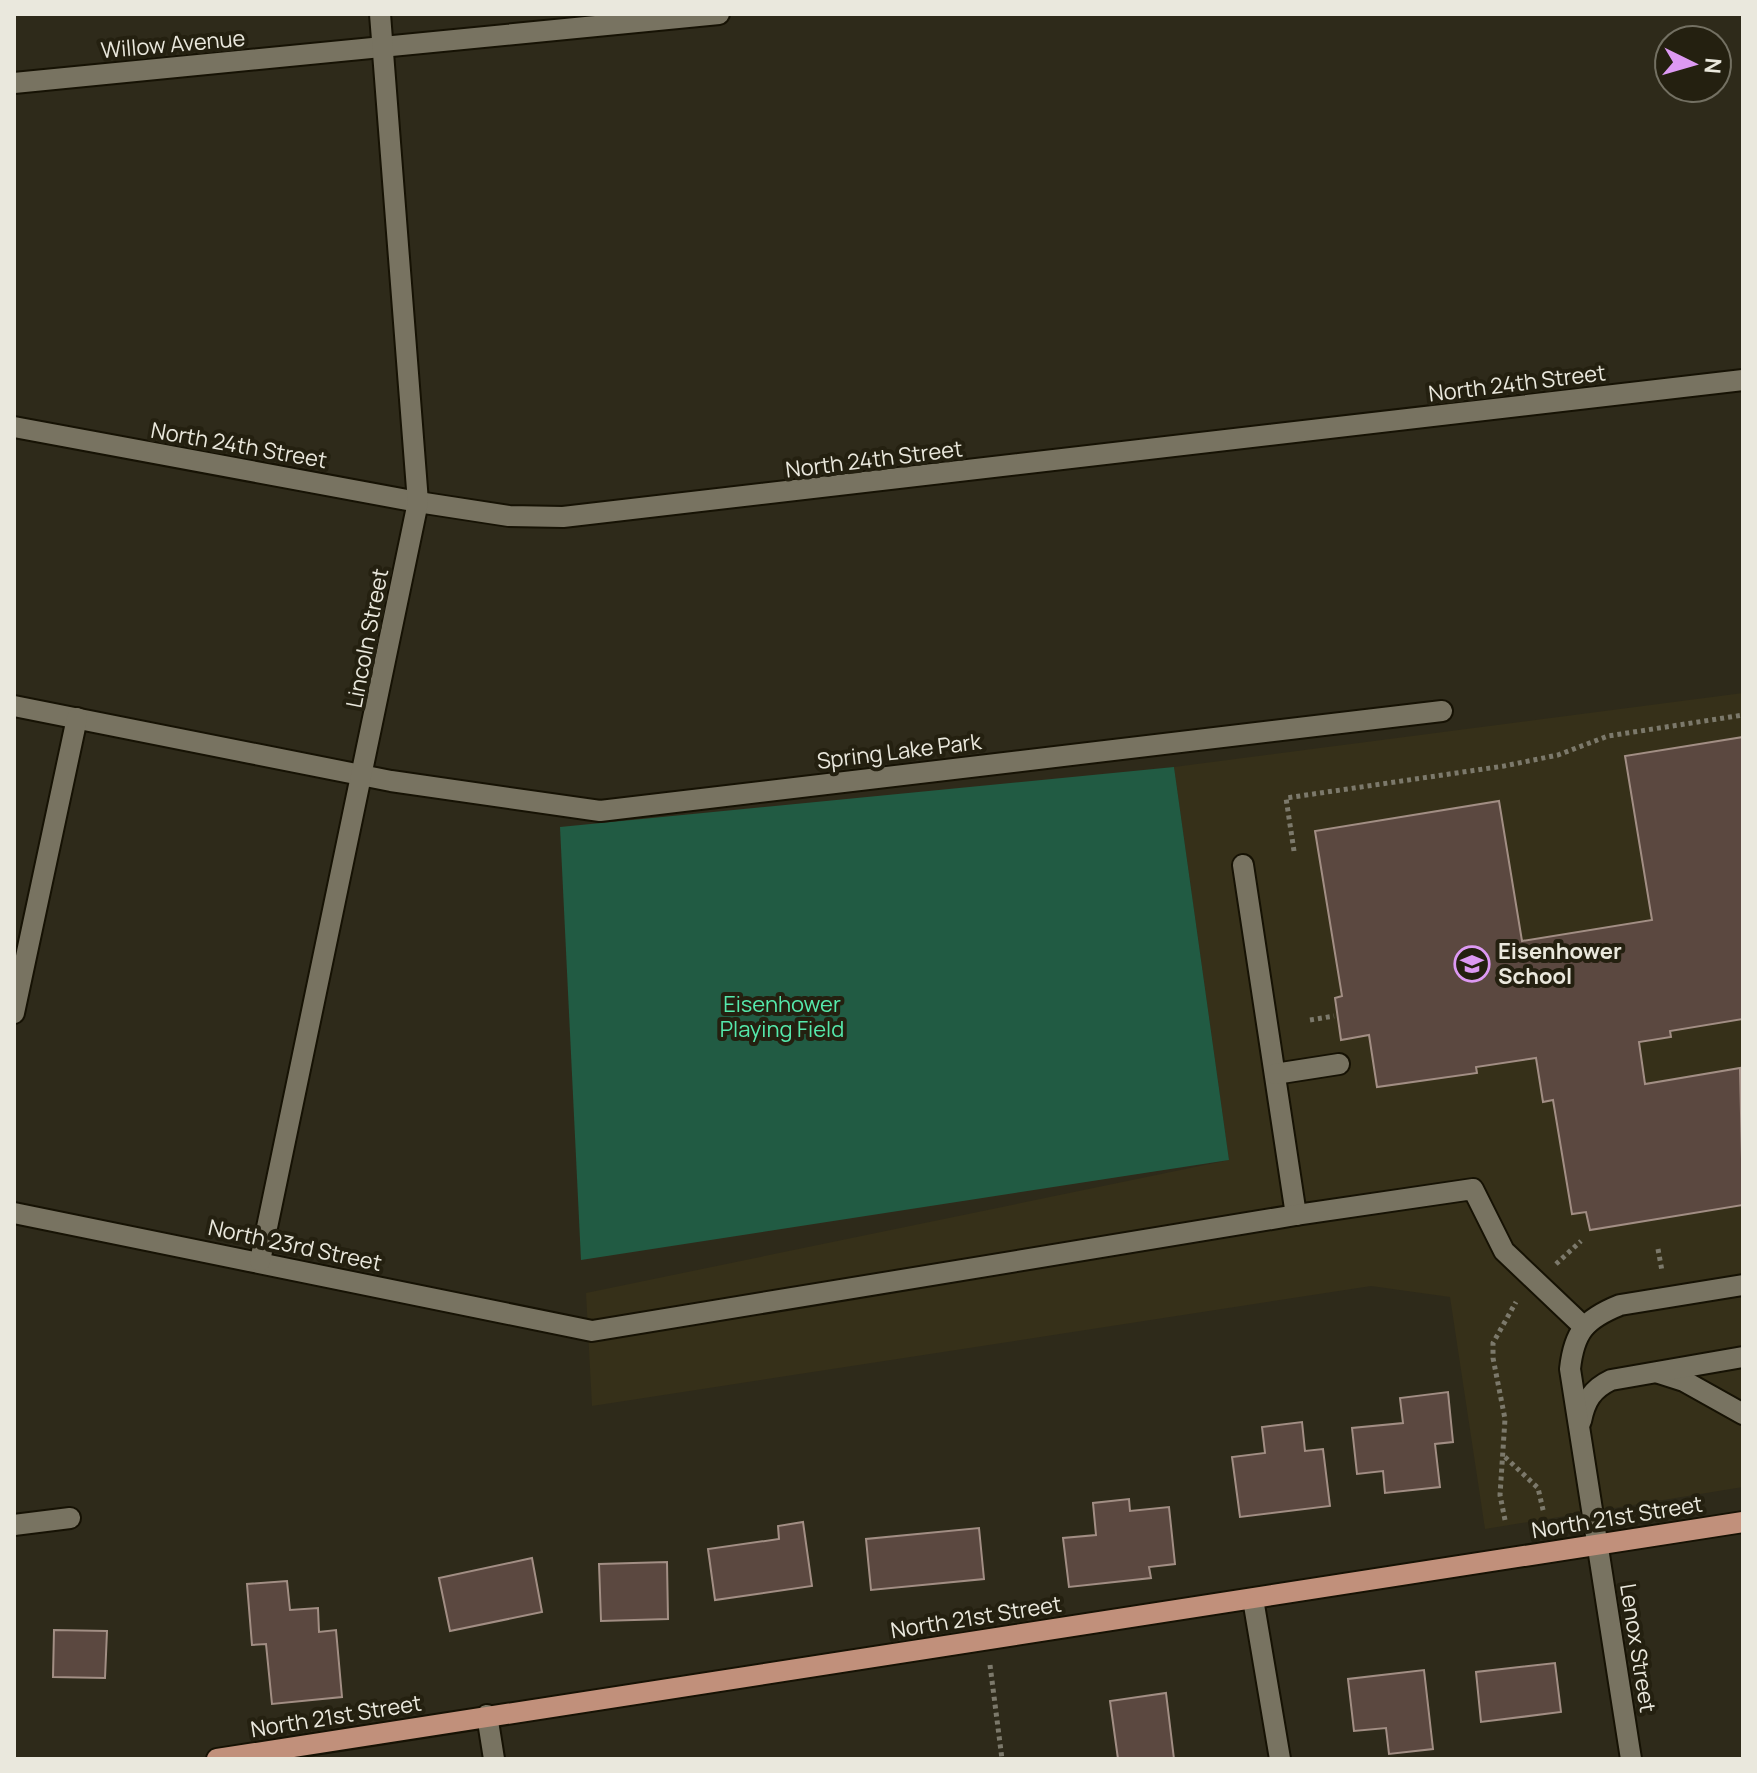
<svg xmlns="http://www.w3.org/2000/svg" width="1757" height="1773" font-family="Manrope,sans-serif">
  <rect width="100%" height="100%" fill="#2e2a1a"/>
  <polygon fill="#363019" points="1743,693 1743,1487 1485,1529 1450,1297 1371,1286 592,1406 586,1293 1229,1160 1174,767"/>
  <polygon fill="#215b43" points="1174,767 1229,1160 581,1260 560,827"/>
  <g fill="#5b4840" stroke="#a28e84" stroke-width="2">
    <polygon points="1743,737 1743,1019 1670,1031 1671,1037 1639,1042 1645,1084 1740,1068 1743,1205 1590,1230 1586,1212 1572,1214 1553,1100 1543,1102 1536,1058 1476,1067 1477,1073 1377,1087 1369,1035 1341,1040 1335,998 1342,996 1315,831 1499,801 1522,941 1652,920 1625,756"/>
    <polygon points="1448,1392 1453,1442 1435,1444 1440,1487 1385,1493 1383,1471 1357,1474 1352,1428 1403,1423 1400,1398"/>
    <polygon points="1302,1422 1305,1451 1323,1449 1330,1506 1240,1517 1232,1457 1265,1453 1262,1427"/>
    <polygon points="1129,1499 1130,1511 1169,1507 1175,1564 1149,1567 1151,1578 1069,1587 1063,1538 1096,1535 1093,1503"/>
    <polygon points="803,1522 812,1586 715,1600 708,1549 779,1539 778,1526"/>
    <polygon points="979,1528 984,1579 871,1590 866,1539"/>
    <polygon points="532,1558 542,1612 450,1631 439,1578"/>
    <polygon points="667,1562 668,1619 601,1621 599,1564"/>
    <polygon points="287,1581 290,1610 318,1608 319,1632 336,1630 342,1697 272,1704 266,1644 252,1645 247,1584"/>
    <polygon points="54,1630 107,1631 105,1678 53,1677"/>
    <polygon points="1555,1663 1561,1712 1481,1722 1476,1672"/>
    <polygon points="1424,1670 1433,1749 1389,1754 1386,1728 1354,1731 1348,1679"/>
    <polygon points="1166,1693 1174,1759 1118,1759 1110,1701"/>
  </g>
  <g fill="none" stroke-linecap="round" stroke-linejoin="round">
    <defs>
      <g id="minor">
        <polyline points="14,83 719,14"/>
        <polyline points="14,427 418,502 509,516 563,517 1743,380"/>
        <polyline points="14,706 391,781 600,811 1442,711"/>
        <polyline points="1243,865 1296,1215"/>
        <polyline points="14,1013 77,718"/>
        <polyline points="1275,1074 1339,1064"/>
        <polyline points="14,1213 592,1331 1296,1215 1473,1189 1504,1251 1584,1327"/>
        <polyline points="260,1261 418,502 380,14"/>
        <polyline points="1659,1373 1684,1381 1743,1414"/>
        <path d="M 1581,1421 C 1585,1401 1592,1389 1611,1380 L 1743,1357"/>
        <polyline points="14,1525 70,1518"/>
        <polyline points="1253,1599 1280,1759"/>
        <polyline points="487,1715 494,1759"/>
        <path d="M 1631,1759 L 1570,1369 C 1574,1332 1585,1319 1620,1305 L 1743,1285"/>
      </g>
      <polyline id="major" points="217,1759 1743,1522"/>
    </defs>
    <use href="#minor" stroke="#161204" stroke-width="24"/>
    <use href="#major" stroke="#161204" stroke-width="24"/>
    <g stroke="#7c796b" stroke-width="5" stroke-dasharray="4 4" stroke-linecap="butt">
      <polyline points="1294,851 1286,798 1504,766 1558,755 1608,736 1743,715"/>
      <polyline points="1310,1020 1334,1016"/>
      <polyline points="1658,1249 1662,1271"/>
      <polyline points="1556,1264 1581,1241"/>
      <polyline points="1505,1457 1538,1488 1544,1514"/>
      <polyline points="1505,1520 1500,1495 1505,1419 1493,1358 1493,1343 1516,1302"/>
      <polyline points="990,1665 1002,1759"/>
    </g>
    <use href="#minor" stroke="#787361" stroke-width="20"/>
    <use href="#major" stroke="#c1907b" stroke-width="20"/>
  </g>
  <defs>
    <symbol id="school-ring" viewBox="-11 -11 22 22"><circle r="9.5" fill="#242010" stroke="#dd99f3" stroke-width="1.5"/><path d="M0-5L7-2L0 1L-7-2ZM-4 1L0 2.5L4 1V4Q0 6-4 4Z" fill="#dd99f3"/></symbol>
  </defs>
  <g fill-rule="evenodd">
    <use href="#school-ring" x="1452" y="944" width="40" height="40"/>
  </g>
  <g text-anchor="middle" stroke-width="8" stroke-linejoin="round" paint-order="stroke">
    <g font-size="22" fill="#eae8dd" stroke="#242010">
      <text transform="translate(173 44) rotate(-5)" y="8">Willow Avenue</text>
      <text transform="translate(1517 383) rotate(-7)" y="8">North 24th Street</text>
      <text transform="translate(239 445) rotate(10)" y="8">North 24th Street</text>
      <text transform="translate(874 459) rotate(-7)" y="8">North 24th Street</text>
      <text transform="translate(367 638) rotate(-79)" y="8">Lincoln Street</text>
      <text transform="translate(899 751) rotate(-7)" y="8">Spring Lake Park</text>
      <text transform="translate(295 1245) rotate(12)" y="8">North 23rd Street</text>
      <text transform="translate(1617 1517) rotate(-9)" y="8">North 21st Street</text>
      <text transform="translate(976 1617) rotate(-9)" y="8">North 21st Street</text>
      <text transform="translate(1638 1648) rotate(81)" y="8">Lenox Street</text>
      <text transform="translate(336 1716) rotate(-9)" y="8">North 21st Street</text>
    </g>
    <g font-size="22" font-weight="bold" fill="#eae8dd" stroke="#242010" text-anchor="start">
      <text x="1498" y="959">Eisenhower<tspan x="1498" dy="25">School</tspan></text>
    </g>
    <g font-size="22" fill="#55e9ac" stroke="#242010">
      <text x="782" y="1012">Eisenhower<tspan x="782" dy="25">Playing Field</tspan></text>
    </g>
  </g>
  <rect width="1757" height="1773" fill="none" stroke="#eae8dd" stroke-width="32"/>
  <g transform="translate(1693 64) rotate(95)"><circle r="38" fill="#242010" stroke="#737062" stroke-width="2"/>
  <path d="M0-6L14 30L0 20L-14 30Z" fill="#dd99f3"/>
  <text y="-12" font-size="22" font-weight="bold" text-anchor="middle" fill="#eae8dd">N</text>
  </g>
</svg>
